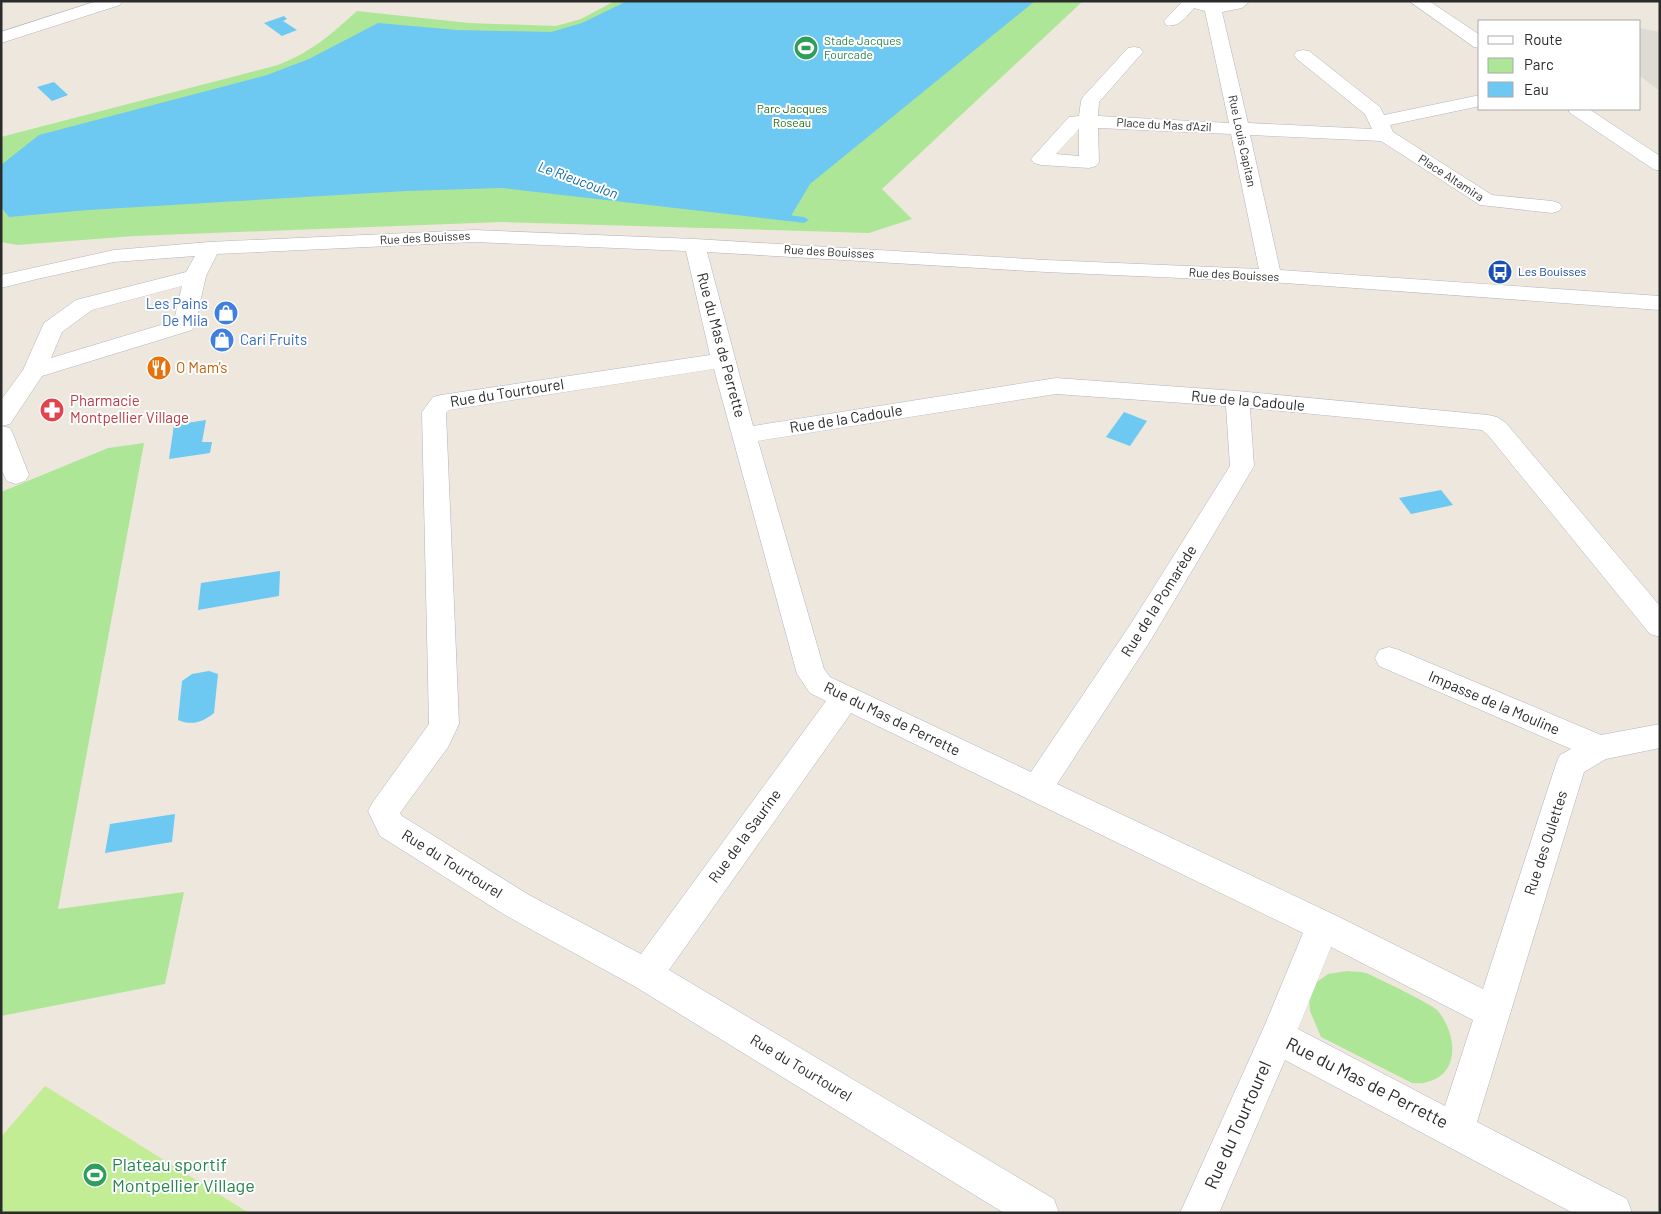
<svg xmlns="http://www.w3.org/2000/svg" width="1661" height="1214" font-family="Barlow,sans-serif">
  <rect width="100%" height="100%" fill="#eee7dd"/>
  <g fill="#aee698">
    <path d="M 615,1 L 1083,1 L 882,189 L 912,219 L 869,233 L 501,222 L 135,236 L 17,245 L 1,242 L 1,137 L 278,65 C 313,51 329,36 357,11 L 469,23 L 556,26 L 581,19 Z"/>
    <polygon points="144,443 58,909 184,892 165,984 1,1016 1,492 108,448"/>
    <path d="M 1347,971 C 1353,972 1360,971 1366,973 C 1376,977 1431,1004 1437,1010 C 1456,1031 1462,1074 1427,1082 C 1423,1084 1417,1083 1412,1083 L 1321,1037 L 1310,1011 L 1309,998 L 1314,984 L 1328,974 Z"/>
  </g>
  <polygon fill="#c2ed94" points="45,1086 249,1213 1,1213 1,1137"/>
  <polygon fill="#dedad4" points="1640,28 1660,32 1660,91 1640,76"/>
  <g fill="#6dc8f2">
    <polygon points="627,1 1035,1 810,184 788,221 502,188 406,191 88,210 9,217 1,207 1,165 39,135 267,75 309,59 378,23 457,30 551,32 582,23"/>
    <polygon points="284,16 287,19 283,21 297,30 282,36 264,23"/>
    <polygon points="54,82 68,95 52,101 37,87"/>
    <polygon points="1124,412 1147,421 1130,446 1106,437"/>
    <polygon points="206,420 202,442 212,442 210,453 169,459 174,425"/>
    <polygon points="1441,490 1453,505 1411,514 1399,498"/>
    <polygon points="280,571 279,596 198,610 201,583"/>
    <path d="M 209,671 L 218,674 L 214,713 C 203,722 192,726 178,720 L 182,681 L 192,674 Z"/>
    <polygon points="175,814 172,842 105,853 110,824"/>
  </g>
  <g fill="none" stroke-linecap="round" stroke-linejoin="round">
    <polygon fill="#6dc8f2" fill-rule="evenodd" points="772,213 804,217 809,220 804,223 768,218 767,216"/>
    <defs>
      <g id="minor">
        <polygon points="97,1 122,1 120,5 1,43 1,32"/>
        <path d="M 1180,1 L 1250,1 L 1242,8 L 1222,12 L 1248,123 L 1372,129 L 1365,114 L 1297,59 L 1294,55 L 1297,51 L 1303,50 L 1309,51 L 1380,107 L 1384,115 L 1480,95 L 1480,106 L 1390,125 L 1393,132 L 1492,195 L 1552,201 L 1559,203 L 1562,207 L 1559,211 L 1552,213 L 1480,205 L 1381,141 L 1250,135 L 1280,270 L 1660,296 L 1660,310 L 1271,282 L 1046,272 L 707,252 L 753,426 L 1056,378 L 1237,391 L 1488,415 L 1497,417 L 1506,423 L 1660,606 L 1660,637 L 1650,634 L 1488,435 L 1482,430 L 1250,408 L 1254,466 L 1152,638 L 1057,784 L 1335,915 L 1483,989 L 1556,764 L 1560,755 L 1571,749 L 1379,666 L 1375,658 L 1379,650 L 1389,647 L 1399,650 L 1601,735 L 1660,724 L 1660,748 L 1606,759 L 1584,772 L 1477,1122 L 1627,1199 L 1632,1213 L 1573,1213 L 1285,1060 L 1219,1213 L 1180,1213 L 1264,1027 L 1303,933 L 851,713 L 669,970 L 1054,1199 L 1059,1213 L 1004,1213 L 634,986 L 505,915 L 380,836 L 368,811 L 373,802 L 429,724 L 422,412 L 433,397 L 441,395 L 710,355 L 686,251 L 474,242 L 217,254 L 206,276 L 195,325 L 192,330 L 42,376 L 10,424 L 1,426 L 10,428 L 13,434 L 29,475 L 25,481 L 16,484 L 7,481 L 1,469 L 1,400 L 23,370 L 44,323 L 76,300 L 186,272 L 195,256 L 114,262 L 37,279 L 1,288 L 1,275 L 114,250 L 209,242 L 474,230 L 695,239 L 1046,260 L 1259,269 L 1231,134 L 1098,128 L 1099,162 L 1096,166 L 1089,168 L 1041,165 L 1034,163 L 1031,159 L 1069,117 L 1079,116 L 1081,101 L 1083,97 L 1128,48 L 1134,47 L 1140,48 L 1143,52 L 1099,102 L 1098,116 L 1229,123 L 1205,11 L 1194,8 C 1186,17 1179,28 1166,25 L 1164,21 L 1181,3 ZM 1079,129 L 1079,156 L 1056,154 ZM 182,286 L 174,321 L 51,358 L 62,332 L 92,310 ZM 714,369 L 797,674 L 810,693 L 826,701 L 641,954 L 529,895 L 402,816 L 400,813 L 448,747 L 459,724 L 446,413 L 449,410 ZM 1056,394 L 1226,406 L 1230,466 L 1132,622 L 1031,772 L 830,677 L 824,669 L 758,441 ZM 1331,947 L 1473,1020 L 1445,1106 L 1298,1029 Z"/>
        <polygon points="1409,1 1429,1 1480,35 1480,48 1474,47"/>
        <polygon points="1568,109 1589,109 1660,156 1660,171 1653,169 1570,113"/>
      </g>
    </defs>
    <use href="#minor" stroke="#b1b3bf" stroke-width="1"/>
    <use href="#minor" fill="#fff" fill-rule="evenodd"/>
  </g>
  <defs>
    <symbol id="stadium-disc" viewBox="-11 -11 22 22"><circle r="9.5" fill="#2e9e5b" stroke="#fff"/><path d="M0-5a6.5 5 0 1 0 0 10a6.5 5 0 1 0 0-10ZM-3.5-1.8h7v3.6h-7Z" fill="#fff"/></symbol>
    <symbol id="bus-disc" viewBox="-11 -11 22 22"><circle r="9.5" fill="#1a4fb4" stroke="#fff"/><path d="M-5-6H5V4H4V6H2V4H-2V6H-4V4H-5ZM-3.5-4V0h7V-4ZM-3.5 1.2v1.5H-2V1.2ZM2 1.2v1.5H3.5V1.2Z" fill="#fff"/></symbol>
    <symbol id="shop-disc" viewBox="-11 -11 22 22"><circle r="9.5" fill="#3f7fe0" stroke="#fff"/><path d="M-5-2.5h2.3a2.7 3.5 0 0 1 5.4 0H5L5.5 6h-11ZM-1.5-2.5h3a1.5 2.3 0 0 0-3 0Z" fill="#fff"/></symbol>
    <symbol id="restaurant-disc" viewBox="-11 -11 22 22"><circle r="9.5" fill="#e8710a" stroke="#fff"/><path d="M-5-6h1v4h1v-4h1v4h1v-4h1v5L-1.5 .5V6h-2V.5L-5-1ZM5-6V6H3V1.5H1.5Q1.5-4 5-6Z" fill="#fff"/></symbol>
    <symbol id="pharmacy-disc" viewBox="-11 -11 22 22"><circle r="9.5" fill="#e0444e" stroke="#fff"/><path d="M-2-6h4v4h4v4h-4v4h-4v-4h-4v-4h4Z" fill="#fff"/></symbol>
  </defs>
  <g fill-rule="evenodd">
    <use href="#stadium-disc" x="792" y="34" width="28" height="28"/>
    <use href="#bus-disc" x="1486" y="258" width="28" height="28"/>
    <use href="#shop-disc" x="212" y="299" width="28" height="28"/>
    <use href="#shop-disc" x="208" y="326" width="28" height="28"/>
    <use href="#restaurant-disc" x="145" y="354" width="28" height="28"/>
    <use href="#pharmacy-disc" x="38" y="396" width="28" height="28"/>
    <use href="#stadium-disc" x="81" y="1161" width="28" height="28"/>
  </g>
  <g text-anchor="middle" stroke-width="4" stroke-linejoin="round" paint-order="stroke">
    <g font-size="12" fill="#27864d" stroke="#fff" text-anchor="start">
      <text x="824" y="45">Stade Jacques<tspan x="824" dy="14">Fourcade</tspan></text>
    </g>
    <g font-size="12" fill="#256c18" stroke="#fff">
      <text x="792" y="113">Parc Jacques<tspan x="792" dy="14">Roseau</tspan></text>
    </g>
    <g font-size="12" fill="#2b2b2b" stroke="#fff">
      <text transform="translate(1164 125) rotate(3)" y="4">Place du Mas d'Azil</text>
      <text transform="translate(1242 141) rotate(78)" y="4">Rue Louis Capitan</text>
      <text transform="translate(1451 178) rotate(33)" y="4">Place Altamira</text>
      <text transform="translate(425 238) rotate(-3)" y="4">Rue des Bouisses</text>
      <text transform="translate(829 252) rotate(3)" y="4">Rue des Bouisses</text>
      <text transform="translate(1234 275) rotate(3)" y="4">Rue des Bouisses</text>
    </g>
    <g font-size="12" fill="#164399" stroke="#fff" text-anchor="start">
      <text x="1518" y="276">Les Bouisses</text>
    </g>
    <g font-size="14" font-style="italic" fill="#0965a2" stroke="#fff">
      <text transform="translate(578 180) rotate(20)" y="5">Le Rieucoulon</text>
    </g>
    <g font-size="15" fill="#366cbe" stroke="#fff" text-anchor="end">
      <text x="208" y="309">Les Pains<tspan x="208" dy="17">De Mila</tspan></text>
      <text x="240" y="345" text-anchor="start">Cari Fruits</text>
    </g>
    <g font-size="15" fill="#2b2b2b" stroke="#fff">
      <text transform="translate(721 345) rotate(75)" y="5">Rue du Mas de Perrette</text>
      <text transform="translate(507 393) rotate(-9)" y="5">Rue du Tourtourel</text>
      <text transform="translate(1248 401) rotate(5)" y="5">Rue de la Cadoule</text>
      <text transform="translate(846 419) rotate(-9)" y="5">Rue de la Cadoule</text>
      <text transform="translate(1159 601) rotate(-58)" y="5">Rue de la Pomarède</text>
      <text transform="translate(1494 703) rotate(23)" y="5">Impasse de la Mouline</text>
      <text transform="translate(892 719) rotate(26)" y="5">Rue du Mas de Perrette</text>
      <text transform="translate(745 836) rotate(-54)" y="5">Rue de la Saurine</text>
      <text transform="translate(1546 843) rotate(-72)" y="5">Rue des Oulettes</text>
      <text transform="translate(452 864) rotate(32)" y="5">Rue du Tourtourel</text>
      <text transform="translate(801 1068) rotate(31)" y="5">Rue du Tourtourel</text>
    </g>
    <g font-size="15" fill="#c56008" stroke="#fff" text-anchor="start">
      <text x="176" y="373">O Mam's</text>
    </g>
    <g font-size="15" fill="#be3a42" stroke="#fff" text-anchor="start">
      <text x="70" y="406">Pharmacie<tspan x="70" dy="17">Montpellier Village</tspan></text>
    </g>
    <g font-size="18" fill="#2b2b2b" stroke="#fff">
      <text transform="translate(1367 1083) rotate(27)" y="6">Rue du Mas de Perrette</text>
      <text transform="translate(1238 1125) rotate(-66)" y="6">Rue du Tourtourel</text>
    </g>
    <g font-size="18" fill="#27864d" stroke="#fff" text-anchor="start">
      <text x="112" y="1171">Plateau sportif<tspan x="112" dy="21">Montpellier Village</tspan></text>
    </g>
  </g>
  <rect width="1661" height="1214" fill="none" stroke="#2b2b2b" stroke-width="5"/>
  <rect x="1478" y="20" width="162" height="90" fill="#ffffff" stroke="#aaaaaa"/>
  <rect x="1488" y="36" width="25" height="8" fill="#ffffff" stroke="#aaaaaa"/>
  <text x="1524" y="45" font-size="15" fill="#2b2b2b">Route</text>
  <rect x="1488" y="58" width="25" height="15" fill="#aee698" stroke="#aaaaaa"/>
  <text x="1524" y="70" font-size="15" fill="#2b2b2b">Parc</text>
  <rect x="1488" y="82" width="25" height="15" fill="#6dc8f2" stroke="#aaaaaa"/>
  <text x="1524" y="95" font-size="15" fill="#2b2b2b">Eau</text>
</svg>
